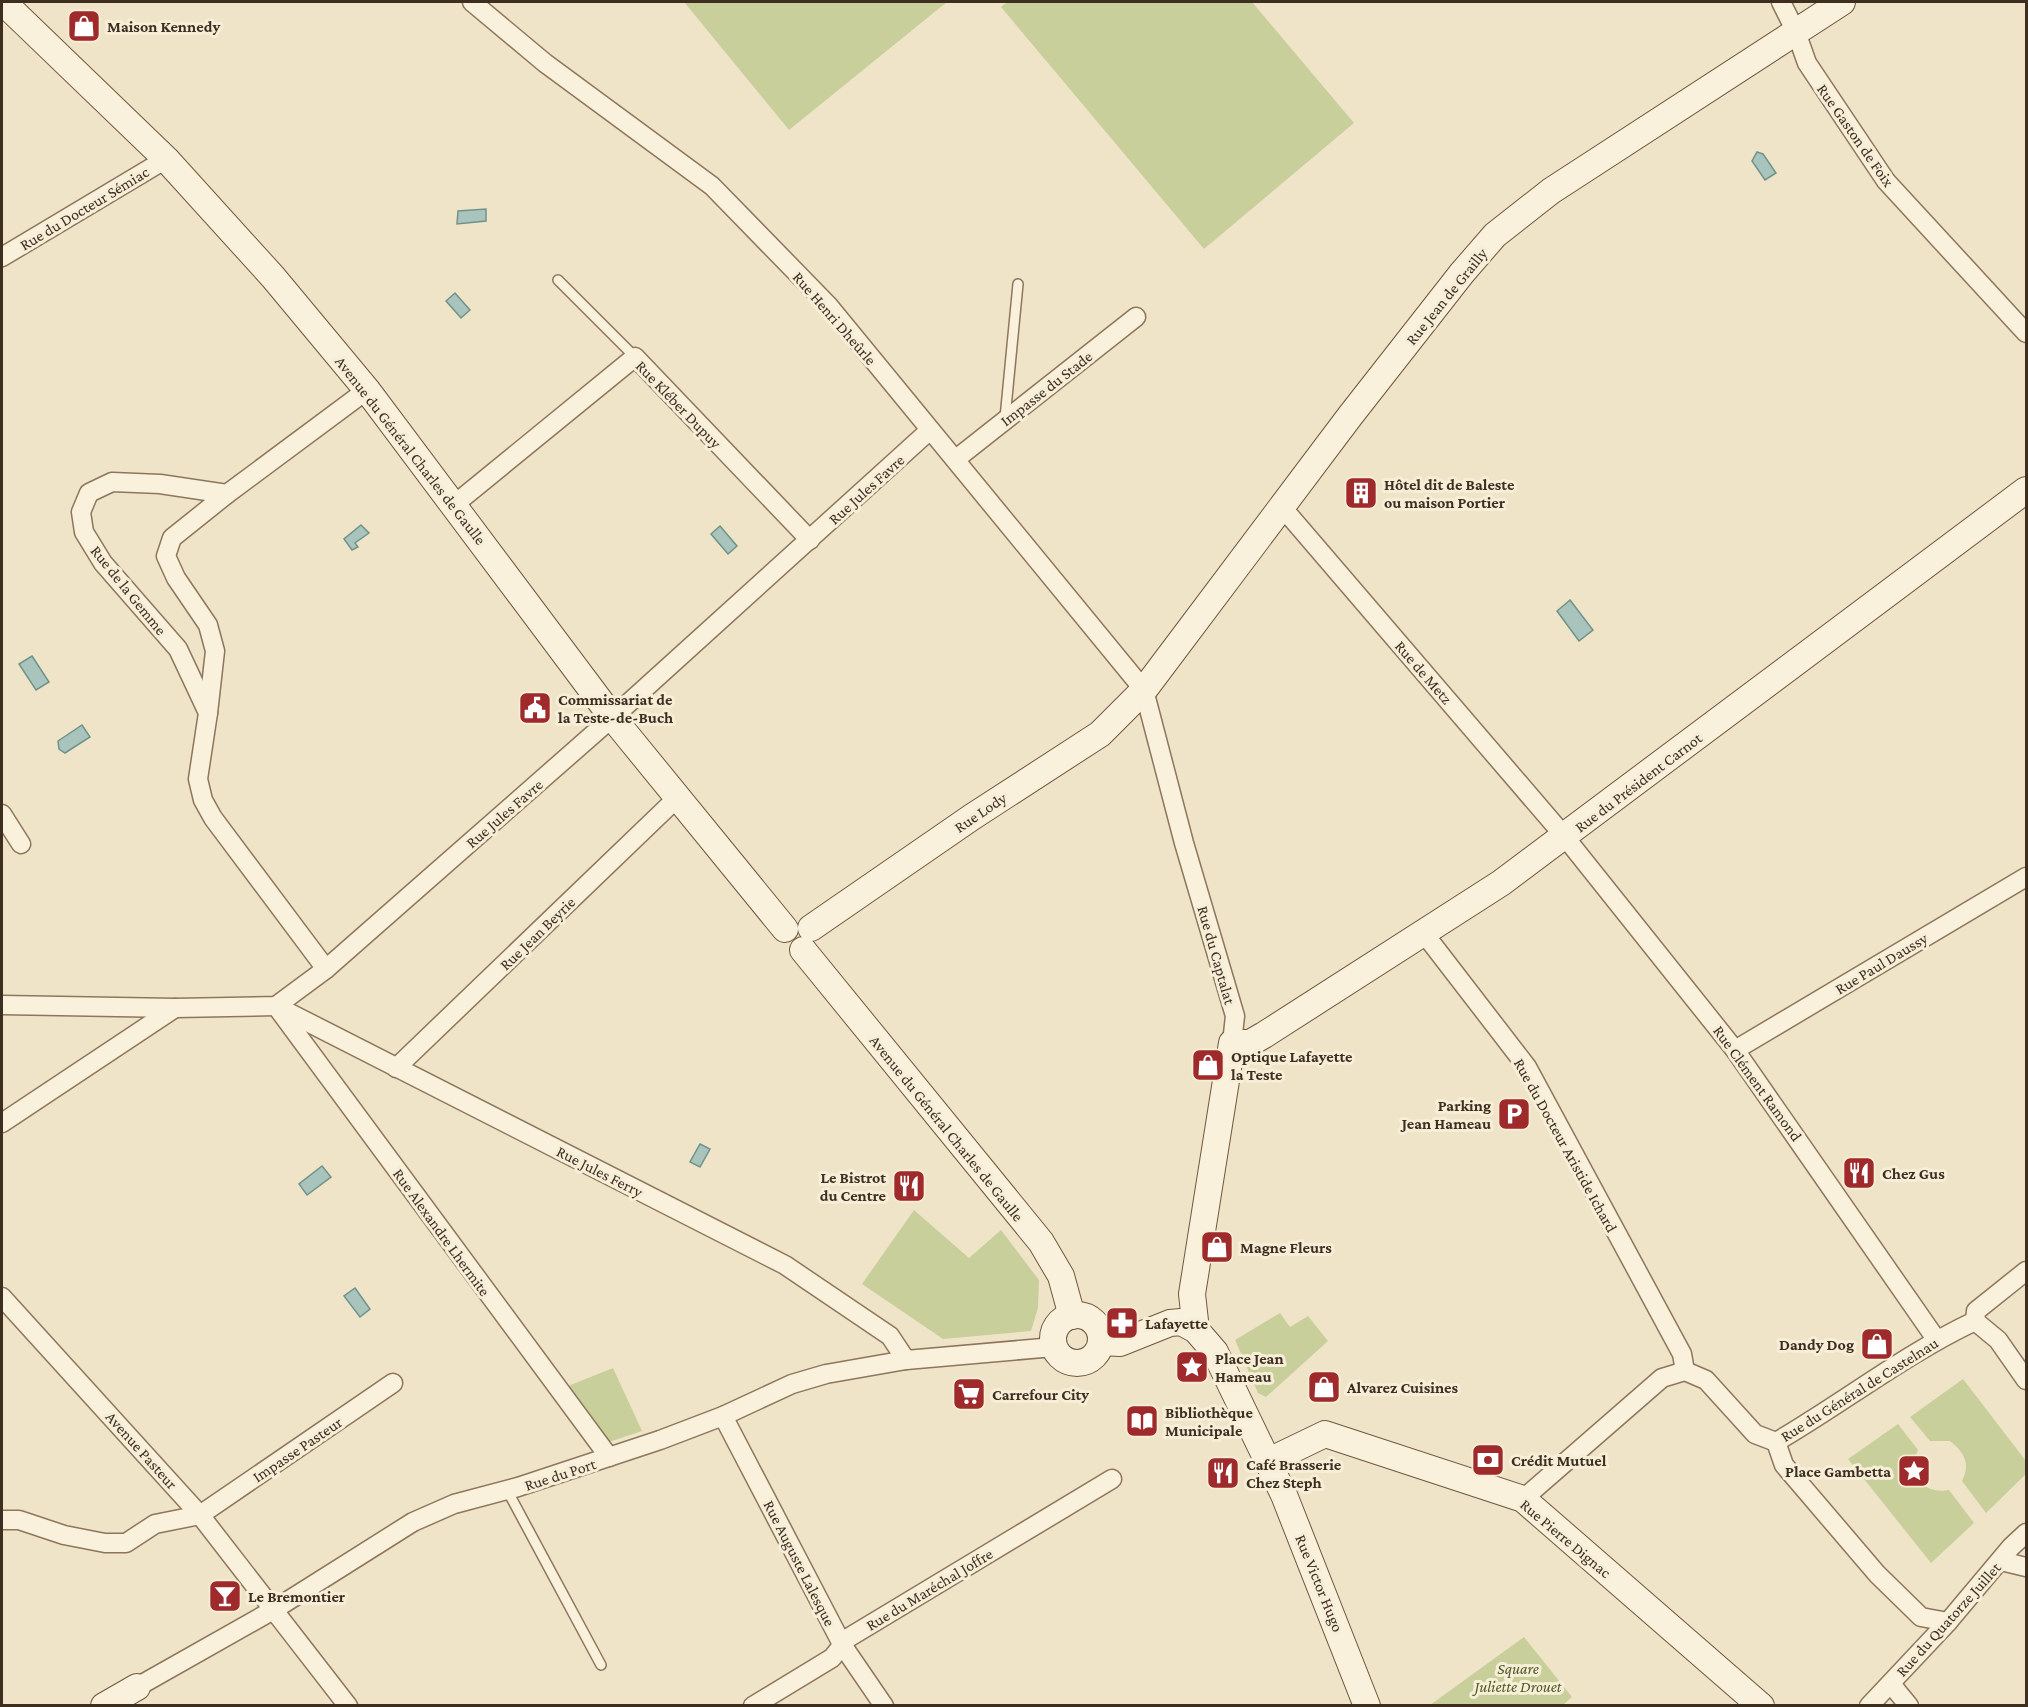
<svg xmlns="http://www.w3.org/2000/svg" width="2028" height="1707" font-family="'Crimson Pro',serif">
  <rect width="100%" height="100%" fill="#f0e4c8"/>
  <g fill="#c9cf9b">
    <polygon points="684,2 947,2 789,130"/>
    <polygon points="1007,2 1252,2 1354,123 1204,249 1001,7"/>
    <polygon points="914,1210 969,1258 1001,1230 1039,1280 1038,1308 1031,1331 943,1339 862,1284"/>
    <polygon points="1280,1313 1290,1327 1308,1316 1328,1341 1266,1397 1258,1393 1235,1340"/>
    <polygon points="613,1368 642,1431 606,1443 568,1386"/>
    <path d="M 1963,1379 L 2026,1461 L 2026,1474 L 1986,1513 L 1962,1481 C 1971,1464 1964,1452 1950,1441 L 1930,1441 L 1910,1417 Z"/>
    <path d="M 1898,1424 L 1918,1450 C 1907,1474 1923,1495 1949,1490 L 1974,1523 L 1931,1563 L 1848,1459 Z"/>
    <polygon points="1524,1637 1572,1697 1563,1705 1430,1705"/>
  </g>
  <g fill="#a9c4bc" stroke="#6f938a" stroke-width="1.5">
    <polygon points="1757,152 1763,154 1776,173 1765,180 1752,161"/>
    <polygon points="486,209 486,221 457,224 458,211"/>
    <polygon points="455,293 470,310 461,318 446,301"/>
    <polygon points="361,525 369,533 355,543 358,547 352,550 344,539"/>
    <polygon points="720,526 737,546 728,554 711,534"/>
    <polygon points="1570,600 1593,630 1579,641 1557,611"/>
    <polygon points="32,656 49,682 36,690 19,664"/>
    <polygon points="82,725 90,737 65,753 59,749 58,741"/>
    <polygon points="700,1144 710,1149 700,1167 690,1162"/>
    <polygon points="322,1166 331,1177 307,1195 299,1184"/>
    <polygon points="355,1288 370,1309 360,1317 344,1296"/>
  </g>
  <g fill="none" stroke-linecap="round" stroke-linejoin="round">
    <defs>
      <g id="lane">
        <polyline points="558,280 635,357"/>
        <polyline points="1005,418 1018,284"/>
        <polyline points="507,1490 601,1665"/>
      </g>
      <g id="street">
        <polyline points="472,2 545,63 712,186 828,305 1144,690 1184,843 1235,1016 1232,1043"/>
        <polyline points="1781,2 1796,32 1807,63 1886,181 2026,333"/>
        <polyline points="2,257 166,159"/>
        <polyline points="956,459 1136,317"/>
        <polyline points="455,504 635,357 810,540"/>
        <polyline points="1282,507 1565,837 1735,1050 1936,1339"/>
        <polyline points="208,713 215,651 208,625 176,578 166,556 172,538 227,494"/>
        <polyline points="2,814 21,844"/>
        <polyline points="1423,932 1527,1067 1682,1354 1685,1371"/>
        <polyline points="326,969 213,818 203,800 198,779 208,713 178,649 103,563 84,532 81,512 89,493 112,482 160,484 227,494 367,390"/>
        <polyline points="2,1005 175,1008 276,1006 326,969 622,709 930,430"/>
        <polyline points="276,1006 785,1265 890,1336 906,1360"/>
        <polyline points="279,1010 609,1457"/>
        <polyline points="1735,1050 2026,877"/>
        <polyline points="396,1068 677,798"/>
        <polyline points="2,1123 175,1008"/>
        <polyline points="2,1297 200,1515 348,1706"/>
        <polyline points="1975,1321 1998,1340 2026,1380"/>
        <polyline points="723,1416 843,1646 884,1706"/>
        <polyline points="1776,1442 1784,1465 1877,1574 1921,1617 1948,1622"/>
        <path d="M 1523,1499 L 1662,1378 L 1685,1371 L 1706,1380 L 1755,1434 L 1776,1442 C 1843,1403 1905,1354 1975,1321 L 1976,1311 L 2026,1271"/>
        <polyline points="2,1520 19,1520 64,1535 105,1543 126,1543 155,1524 200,1515 393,1383"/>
        <polyline points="2001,1561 2026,1567"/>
        <polyline points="1891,1684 1909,1706"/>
        <polyline points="137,1687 275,1609 413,1522 454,1504 518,1487 660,1440 723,1416 792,1384 826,1374 906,1360 1054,1347"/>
        <polyline points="753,1706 832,1658 848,1638 1112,1479"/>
        <polyline points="1869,1706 1948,1622 2011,1547 2026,1533"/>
      </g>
      <g id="secondary">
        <polyline points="3,2 166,159 273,277 367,390 612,717 785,929"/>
        <polyline points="811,928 972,817 1100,734 1144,690 1350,416 1462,273 1495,235 1551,191 1842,2"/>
        <polyline points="803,950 1041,1242 1061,1276 1072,1316"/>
        <circle cx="1077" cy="1339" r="24"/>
        <polyline points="1196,1330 1192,1294 1232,1043 1250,1043 1264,1035 1501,883 2026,490"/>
        <polyline points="1101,1342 1120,1343 1170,1323 1181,1322 1196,1330 1215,1352 1284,1495 1367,1706"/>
        <polyline points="1269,1461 1325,1434 1523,1499 1761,1706"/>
        <polyline points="104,1706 137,1687"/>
      </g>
    </defs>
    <use href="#lane" stroke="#8d765c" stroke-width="12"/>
    <use href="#street" stroke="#8d765c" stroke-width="21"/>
    <use href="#secondary" stroke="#6f573f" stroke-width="28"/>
    <use href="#lane" stroke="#faf1dc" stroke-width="9"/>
    <use href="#street" stroke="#faf1dc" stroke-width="18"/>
    <use href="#secondary" stroke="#faf1dc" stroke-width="26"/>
  </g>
  <defs>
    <symbol id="shop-square" viewBox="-11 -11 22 22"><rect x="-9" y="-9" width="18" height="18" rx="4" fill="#9e2a2b" stroke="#f7eed8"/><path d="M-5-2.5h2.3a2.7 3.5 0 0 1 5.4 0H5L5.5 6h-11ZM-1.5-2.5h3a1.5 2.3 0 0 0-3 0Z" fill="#fff"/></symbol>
    <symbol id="building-square" viewBox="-11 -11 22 22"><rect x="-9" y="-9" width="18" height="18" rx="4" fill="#9e2a2b" stroke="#f7eed8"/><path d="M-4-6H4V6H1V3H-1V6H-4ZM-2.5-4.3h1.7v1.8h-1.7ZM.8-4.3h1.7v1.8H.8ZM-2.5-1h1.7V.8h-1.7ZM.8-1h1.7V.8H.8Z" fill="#fff"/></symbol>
    <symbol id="civic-square" viewBox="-11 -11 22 22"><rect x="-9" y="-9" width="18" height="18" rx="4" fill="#9e2a2b" stroke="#f7eed8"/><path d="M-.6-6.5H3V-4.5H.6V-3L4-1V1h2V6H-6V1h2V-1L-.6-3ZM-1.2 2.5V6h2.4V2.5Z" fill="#fff"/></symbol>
    <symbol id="parking-square" viewBox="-11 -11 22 22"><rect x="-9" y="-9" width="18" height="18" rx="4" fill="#9e2a2b" stroke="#f7eed8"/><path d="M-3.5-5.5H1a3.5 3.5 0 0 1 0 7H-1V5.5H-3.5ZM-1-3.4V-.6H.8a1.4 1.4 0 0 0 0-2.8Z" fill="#fff"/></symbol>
    <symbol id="restaurant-square" viewBox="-11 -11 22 22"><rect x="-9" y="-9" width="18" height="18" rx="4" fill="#9e2a2b" stroke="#f7eed8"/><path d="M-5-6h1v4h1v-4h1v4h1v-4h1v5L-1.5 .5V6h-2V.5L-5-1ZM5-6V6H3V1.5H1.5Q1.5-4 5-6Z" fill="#fff"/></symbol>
    <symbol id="pharmacy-square" viewBox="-11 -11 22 22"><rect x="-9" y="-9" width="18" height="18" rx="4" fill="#9e2a2b" stroke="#f7eed8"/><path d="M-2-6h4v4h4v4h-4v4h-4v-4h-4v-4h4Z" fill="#fff"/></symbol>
    <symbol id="sight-square" viewBox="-11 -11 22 22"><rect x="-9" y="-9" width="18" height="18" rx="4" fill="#9e2a2b" stroke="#f7eed8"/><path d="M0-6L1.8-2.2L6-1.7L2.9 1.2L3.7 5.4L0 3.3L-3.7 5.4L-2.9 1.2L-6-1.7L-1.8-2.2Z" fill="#fff"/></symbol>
    <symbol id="supermarket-square" viewBox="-11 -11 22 22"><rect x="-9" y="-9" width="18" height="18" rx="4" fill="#9e2a2b" stroke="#f7eed8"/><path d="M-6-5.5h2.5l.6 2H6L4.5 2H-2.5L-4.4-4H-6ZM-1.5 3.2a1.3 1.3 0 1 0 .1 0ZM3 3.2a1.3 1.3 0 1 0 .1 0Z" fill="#fff"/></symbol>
    <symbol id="library-square" viewBox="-11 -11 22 22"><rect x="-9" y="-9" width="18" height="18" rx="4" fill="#9e2a2b" stroke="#f7eed8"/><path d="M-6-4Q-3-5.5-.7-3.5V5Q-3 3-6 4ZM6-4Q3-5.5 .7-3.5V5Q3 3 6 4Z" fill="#fff"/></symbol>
    <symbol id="bank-square" viewBox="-11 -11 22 22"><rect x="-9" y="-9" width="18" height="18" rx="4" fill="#9e2a2b" stroke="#f7eed8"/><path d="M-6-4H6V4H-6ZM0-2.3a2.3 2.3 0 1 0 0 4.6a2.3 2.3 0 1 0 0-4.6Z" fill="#fff"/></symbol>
    <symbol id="bar-square" viewBox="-11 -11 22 22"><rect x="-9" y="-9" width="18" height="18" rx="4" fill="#9e2a2b" stroke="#f7eed8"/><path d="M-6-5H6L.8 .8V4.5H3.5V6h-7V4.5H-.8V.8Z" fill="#fff"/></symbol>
  </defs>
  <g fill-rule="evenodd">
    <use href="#shop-square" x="65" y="7" width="38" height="38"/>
    <use href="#building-square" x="1342" y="474" width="38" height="38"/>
    <use href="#civic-square" x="516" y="689" width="38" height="38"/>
    <use href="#shop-square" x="1189" y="1046" width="38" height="38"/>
    <use href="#parking-square" x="1495" y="1095" width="38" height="38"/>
    <use href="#restaurant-square" x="1840" y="1154" width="38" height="38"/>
    <use href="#restaurant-square" x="890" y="1167" width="38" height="38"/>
    <use href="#shop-square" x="1198" y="1228" width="38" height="38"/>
    <use href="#pharmacy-square" x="1103" y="1304" width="38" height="38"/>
    <use href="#shop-square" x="1858" y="1325" width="38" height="38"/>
    <use href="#sight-square" x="1173" y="1348" width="38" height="38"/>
    <use href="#shop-square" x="1305" y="1368" width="38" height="38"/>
    <use href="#supermarket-square" x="950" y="1375" width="38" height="38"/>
    <use href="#library-square" x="1123" y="1402" width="38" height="38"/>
    <use href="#bank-square" x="1469" y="1441" width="38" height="38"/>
    <use href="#sight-square" x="1895" y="1452" width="38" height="38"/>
    <use href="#restaurant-square" x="1204" y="1454" width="38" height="38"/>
    <use href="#bar-square" x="206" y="1577" width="38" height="38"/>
  </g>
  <g text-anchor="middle" stroke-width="6" stroke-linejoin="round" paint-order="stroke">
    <g font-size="16" font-weight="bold" fill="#3d2e20" stroke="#f7eed8" text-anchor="start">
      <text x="107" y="32">Maison Kennedy</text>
      <text x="1384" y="490">Hôtel dit de Baleste<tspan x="1384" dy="18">ou maison Portier</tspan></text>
      <text x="558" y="705">Commissariat de<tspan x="558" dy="18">la Teste-de-Buch</tspan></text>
      <text x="1231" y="1062">Optique Lafayette<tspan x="1231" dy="18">la Teste</tspan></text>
      <text x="1491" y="1111" text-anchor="end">Parking<tspan x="1491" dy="18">Jean Hameau</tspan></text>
      <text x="1882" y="1179">Chez Gus</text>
      <text x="886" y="1183" text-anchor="end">Le Bistrot<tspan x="886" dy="18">du Centre</tspan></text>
      <text x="1240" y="1253">Magne Fleurs</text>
      <text x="1145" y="1329">Lafayette</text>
      <text x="1854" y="1350" text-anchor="end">Dandy Dog</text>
      <text x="1215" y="1364">Place Jean<tspan x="1215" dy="18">Hameau</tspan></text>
      <text x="1347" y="1393">Alvarez Cuisines</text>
      <text x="992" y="1400">Carrefour City</text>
      <text x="1165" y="1418">Bibliothèque<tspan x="1165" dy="18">Municipale</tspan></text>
      <text x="1511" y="1466">Crédit Mutuel</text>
      <text x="1246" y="1470">Café Brasserie<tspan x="1246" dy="18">Chez Steph</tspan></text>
      <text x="1891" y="1477" text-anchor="end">Place Gambetta</text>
      <text x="248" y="1602">Le Bremontier</text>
    </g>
    <g font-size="16" fill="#3d2e20" stroke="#f7eed8">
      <text transform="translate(1856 135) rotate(55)" y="6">Rue Gaston de Foix</text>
      <text transform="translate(84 208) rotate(-31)" y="6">Rue du Docteur Sémiac</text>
      <text transform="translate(1446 296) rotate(-51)" y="6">Rue Jean de Grailly</text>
      <text transform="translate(835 318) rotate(49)" y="6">Rue Henri Dheûrle</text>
      <text transform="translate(1046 388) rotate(-38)" y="6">Impasse du Stade</text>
      <text transform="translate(679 404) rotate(46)" y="6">Rue Kléber Dupuy</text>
      <text transform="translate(411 450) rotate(52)" y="6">Avenue du Général Charles de Gaulle</text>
      <text transform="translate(866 489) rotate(-42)" y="6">Rue Jules Favre</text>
      <text transform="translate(129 590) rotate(51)" y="6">Rue de la Gemme</text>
      <text transform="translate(1424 672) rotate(49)" y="6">Rue de Metz</text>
      <text transform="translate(1638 782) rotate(-37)" y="6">Rue du Président Carnot</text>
      <text transform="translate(980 812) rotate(-34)" y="6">Rue Lody</text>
      <text transform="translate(504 813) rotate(-41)" y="6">Rue Jules Favre</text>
      <text transform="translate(537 933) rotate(-44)" y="6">Rue Jean Beyrie</text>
      <text transform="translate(1217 955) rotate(74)" y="6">Rue du Captalat</text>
      <text transform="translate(1881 963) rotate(-31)" y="6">Rue Paul Daussy</text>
      <text transform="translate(1758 1083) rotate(54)" y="6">Rue Clément Ramond</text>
      <text transform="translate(947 1128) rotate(51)" y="6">Avenue du Général Charles de Gaulle</text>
      <text transform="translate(1566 1145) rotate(61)" y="6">Rue du Docteur Aristide Ichard</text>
      <text transform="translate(600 1171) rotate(27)" y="6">Rue Jules Ferry</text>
      <text transform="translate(442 1232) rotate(54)" y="6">Rue Alexandre Lhermite</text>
      <text transform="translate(1859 1389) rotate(-32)" y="6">Rue du Général de Castelnau</text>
      <text transform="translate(297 1449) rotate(-34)" y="6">Impasse Pasteur</text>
      <text transform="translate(142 1450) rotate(48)" y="6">Avenue Pasteur</text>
      <text transform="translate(560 1474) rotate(-18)" y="6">Rue du Port</text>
      <text transform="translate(1566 1538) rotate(40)" y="6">Rue Pierre Dignac</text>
      <text transform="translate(800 1563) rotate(63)" y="6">Rue Auguste Lalesque</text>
      <text transform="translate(1320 1583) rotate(68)" y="6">Rue Victor Hugo</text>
      <text transform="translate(929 1589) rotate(-31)" y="6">Rue du Maréchal Joffre</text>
      <text transform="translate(1948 1619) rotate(-48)" y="6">Rue du Quatorze Juillet</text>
    </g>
    <g font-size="16" font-style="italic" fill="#4d5a26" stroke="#f7eed8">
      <text x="1518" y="1674">Square<tspan x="1518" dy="18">Juliette Drouet</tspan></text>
    </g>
  </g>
  <rect width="2028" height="1707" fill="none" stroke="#3d2e20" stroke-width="6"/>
</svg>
